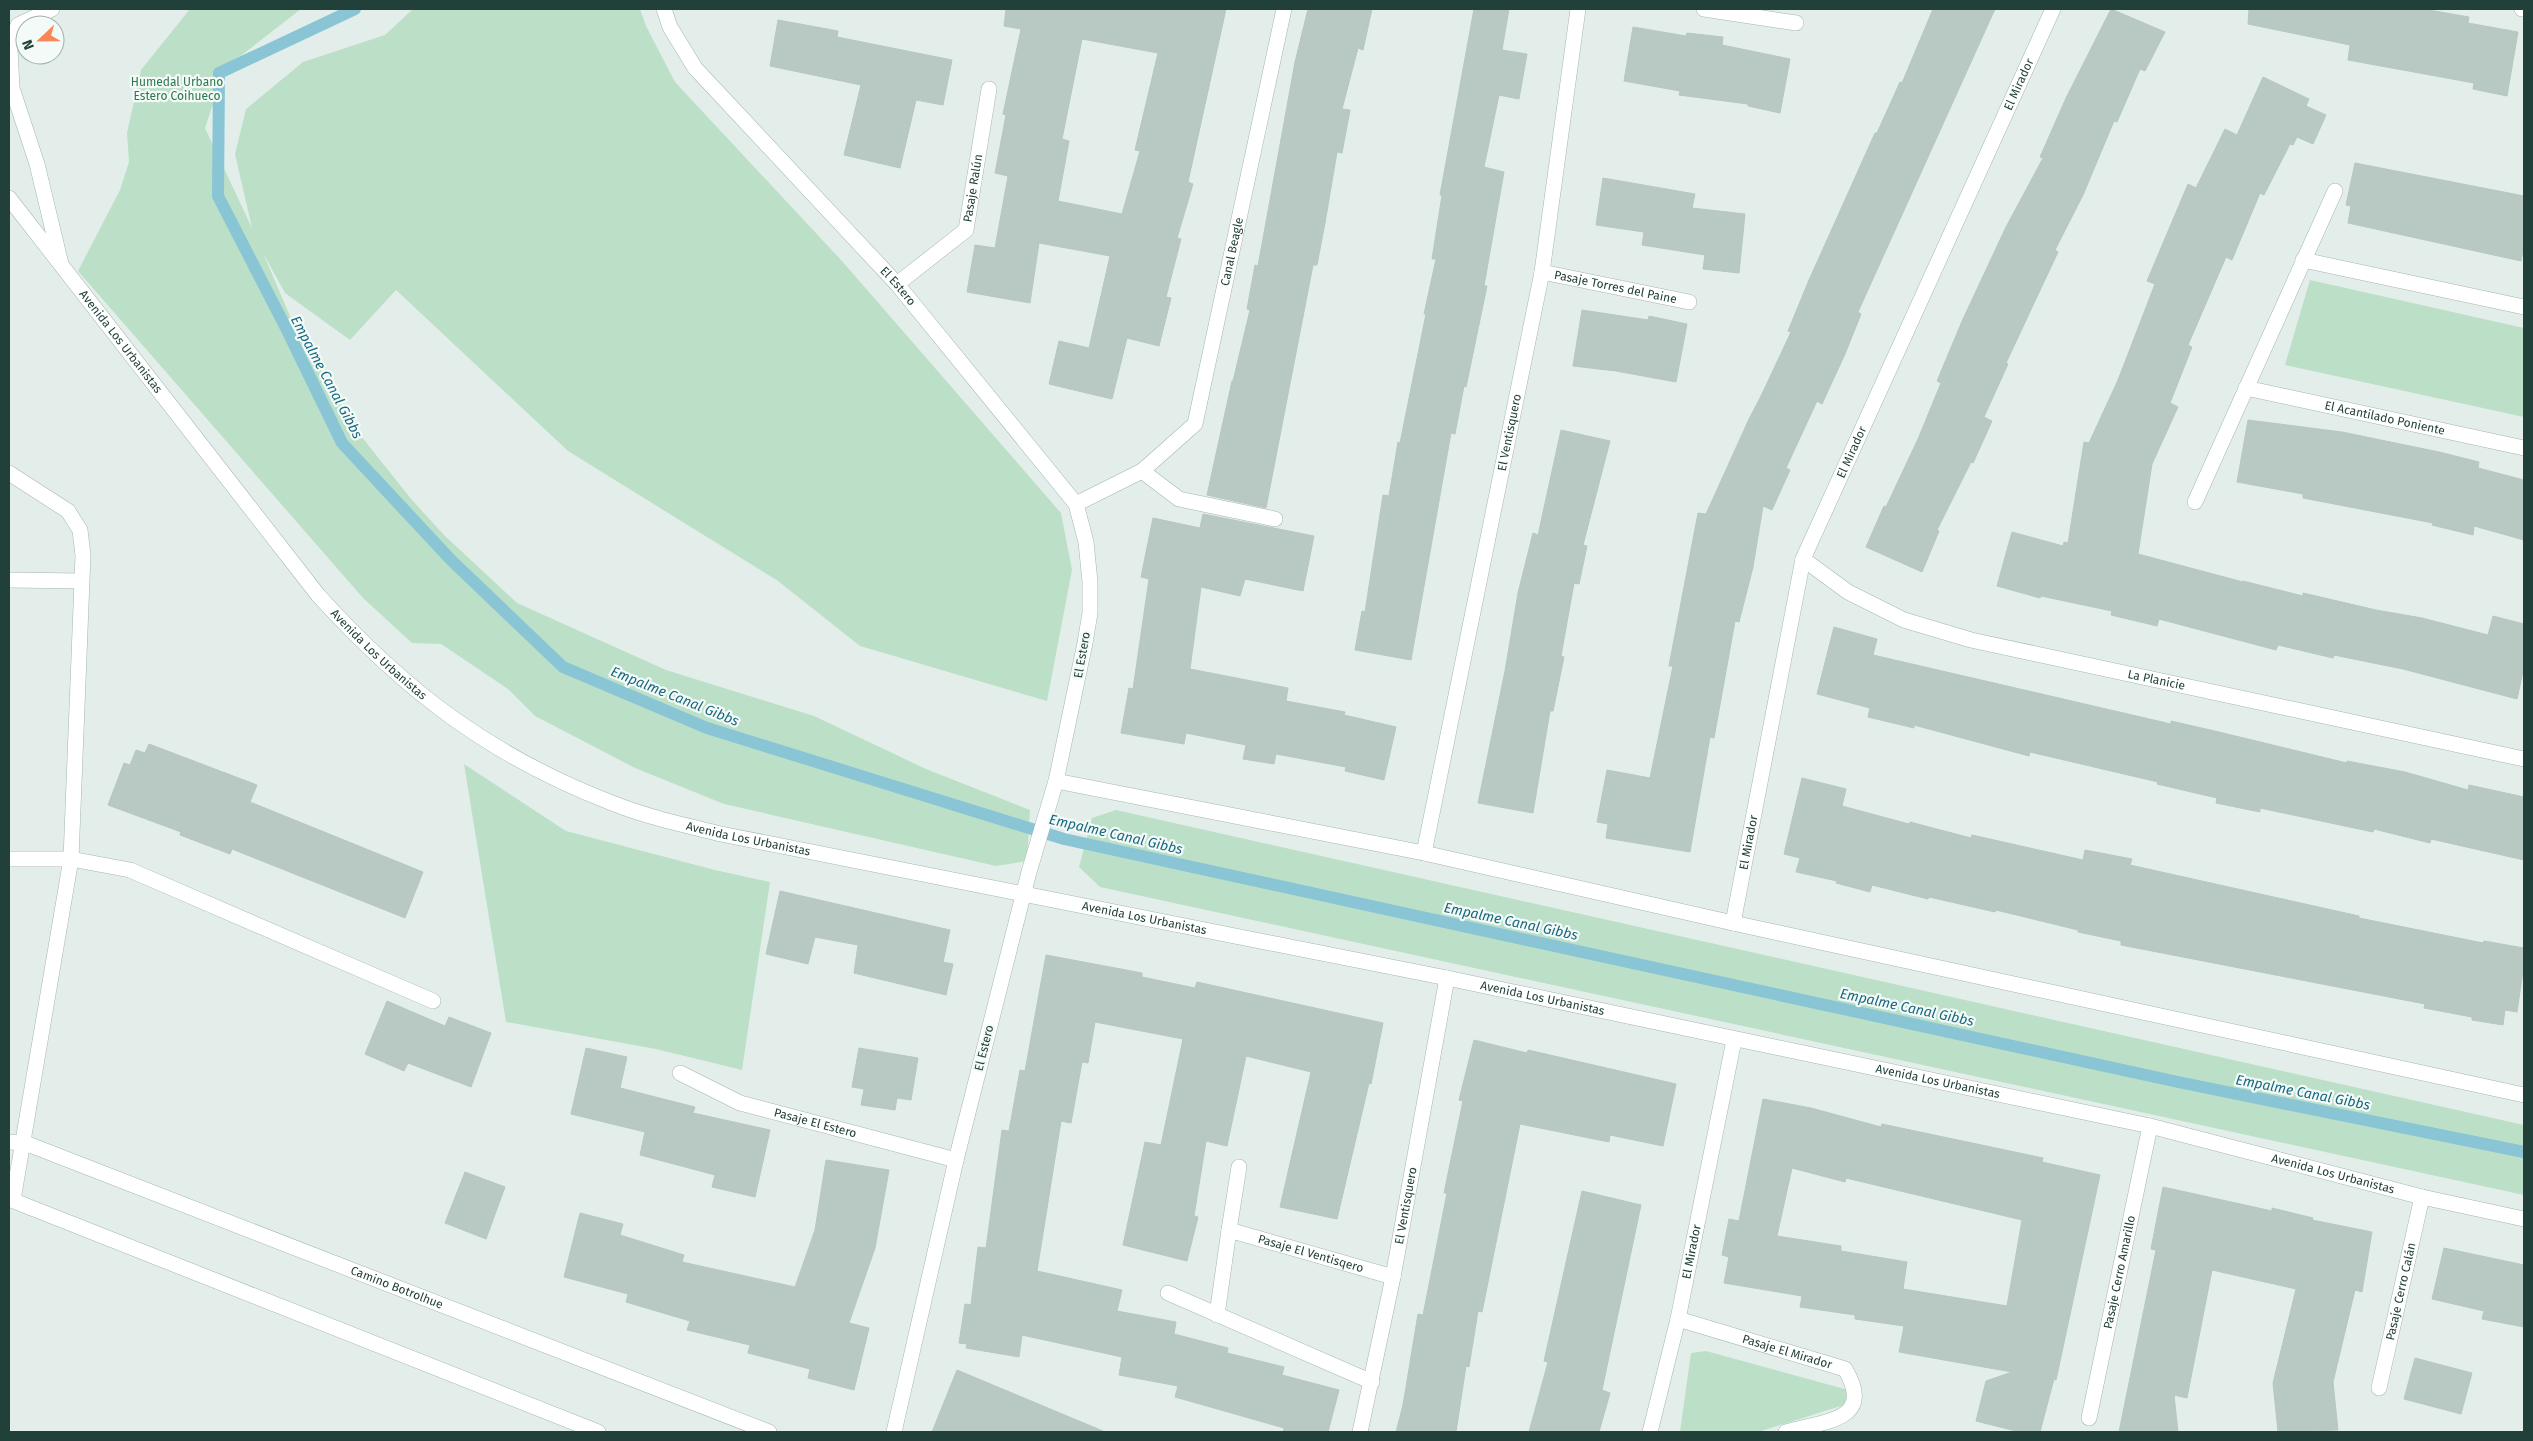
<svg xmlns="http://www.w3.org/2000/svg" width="2533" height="1441" font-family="'Fira Sans',sans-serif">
  <rect width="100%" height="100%" fill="#e3eeea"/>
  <g fill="#bbe0c7">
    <polygon points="190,9 301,9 225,68 205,128 252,228 235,154 246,109 303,62 385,35 413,9 640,9 646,26 675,82 842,261 1061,513 1072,570 1047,701 860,646 778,581 568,451 396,290 350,340 285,293 263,253 293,323 357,431 412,500 444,535 517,603 666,670 814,716 926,769 1030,810 1027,861 996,866 724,804 635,768 535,716 508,689 441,644 412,643 363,598 78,271 120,190 129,162 127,133 141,70"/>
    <polygon points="2310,280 2524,328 2524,417 2285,365"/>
    <polygon points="464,764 566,831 715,870 770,882 742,1070 656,1049 506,1022"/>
    <polygon points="1116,810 2524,1125 2524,1195 1100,887 1079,867 1092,818"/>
    <polygon points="1706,1351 1852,1391 1844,1405 1758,1432 1680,1432 1691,1353"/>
  </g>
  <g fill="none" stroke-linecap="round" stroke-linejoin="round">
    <polyline stroke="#89c5d5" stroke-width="12" points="355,9 219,73 218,196 287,330 342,443 451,560 563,667 707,728 1064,839 2178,1082 2524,1152"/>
  </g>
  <g fill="#b8c9c3" stroke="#b5c8c1" fill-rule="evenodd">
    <path d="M 1006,9 L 1226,9 L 1188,182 L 1193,184 L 1177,238 L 1181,239 L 1166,297 L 1171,298 L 1159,346 L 1127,338 L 1112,399 L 1049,384 L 1059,341 L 1089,348 L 1110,256 L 1039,243 L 1030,303 L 967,292 L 975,245 L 995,248 L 1008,176 L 995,173 L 1006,115 L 1003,114 L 1021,29 L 1004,26 ZM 1082,39 L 1158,53 L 1135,150 L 1140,151 L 1122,214 L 1058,201 L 1069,141 L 1062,139 Z"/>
    <polygon points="1308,9 1372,9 1363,50 1358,48 1342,109 1350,110 1342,153 1337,152 1325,223 1317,265 1313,265 1266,508 1207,495 1232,381 1233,381 1250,310 1247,309 1255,265 1258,266 1295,62"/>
    <polygon points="1474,9 1509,9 1502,50 1527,54 1519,99 1499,95 1484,167 1504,172 1484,286 1487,286 1466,387 1464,386 1455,434 1451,433 1411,660 1355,650 1362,611 1365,612 1383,495 1389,496 1398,442 1400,443 1426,314 1424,314 1436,259 1432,259 1442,195 1440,195"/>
    <polygon points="1933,9 1995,9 1858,312 1861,314 1845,354 1822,404 1817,401 1786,468 1790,470 1772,510 1763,506 1753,567 1739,622 1735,621 1714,738 1710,737 1690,852 1606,838 1608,824 1597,822 1607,770 1650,778 1673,666 1669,666 1698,513 1706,514 1749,419 1761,396 1791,332 1788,331 1809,280 1875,133 1877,133 1900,82 1902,83"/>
    <polygon points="2111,9 2165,32 2145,71 2140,69 2117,122 2114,121 2083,195 2055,250 2058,252 2006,363 2008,364 1984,417 1992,421 1973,463 1971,462 1937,530 1939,531 1922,572 1866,547 1884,506 1886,507 1918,439 1941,383 1937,381 1963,319 2006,227 2043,158 2040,157 2066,98"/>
    <polygon points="2249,9 2423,9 2469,17 2468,23 2518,32 2507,96 2473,89 2474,83 2348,60 2350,45 2248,24"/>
    <polygon points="778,20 838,31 837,37 952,60 943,105 916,100 900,168 844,155 861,85 770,66"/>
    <polygon points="1633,27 1686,36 1687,33 1723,37 1722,45 1790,59 1780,113 1748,106 1748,104 1679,95 1680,91 1624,81"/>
    <polygon points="2263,77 2309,99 2306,106 2326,115 2313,144 2297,137 2293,145 2290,144 2264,195 2260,193 2232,260 2226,257 2188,345 2192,347 2170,403 2178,407 2152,464 2138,554 2243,582 2243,581 2303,596 2303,593 2376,610 2422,618 2488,635 2493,616 2524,624 2524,667 2517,699 2403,669 2334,655 2333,658 2278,645 2276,650 2159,619 2157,626 2111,615 2112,611 2041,596 2040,598 1997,586 2012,532 2063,546 2064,542 2068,543 2084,442 2089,443 2118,380 2155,284 2147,281 2188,184 2196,188 2225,129 2237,135"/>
    <polygon points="2355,163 2524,196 2524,245 2521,261 2348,223 2351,206 2346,205"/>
    <polygon points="1603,178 1695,194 1692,208 1745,214 1739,273 1703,269 1705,255 1642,245 1644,232 1596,225"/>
    <polygon points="1582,310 1648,320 1649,316 1687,324 1676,382 1616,371 1573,366"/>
    <polygon points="2248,420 2342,432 2439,452 2479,462 2478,468 2524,480 2524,540 2474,526 2473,535 2432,525 2433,523 2303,498 2303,494 2237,482"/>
    <polygon points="1561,430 1610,441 1583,545 1587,546 1579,584 1574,583 1561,656 1564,657 1553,711 1550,711 1533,813 1478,803 1505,671 1518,593 1533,533 1538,535"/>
    <polygon points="1203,514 1314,536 1303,591 1245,579 1240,596 1201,587 1190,669 1288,688 1286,701 1345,712 1344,715 1396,727 1384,780 1345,771 1346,767 1276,754 1274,764 1243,759 1246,745 1186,733 1184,744 1121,733 1129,688 1133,689 1149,579 1141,577 1153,518 1200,528"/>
    <polygon points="1834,627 1877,639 1873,655 2171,724 2171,721 2219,732 2347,763 2347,761 2405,772 2468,790 2469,785 2524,797 2524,860 2431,839 2430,843 2374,829 2373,832 2260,808 2260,812 2216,803 2217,798 2157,784 2158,782 2030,752 2029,756 1914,725 1914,728 1868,717 1870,708 1817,694"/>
    <polygon points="149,744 257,785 250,802 423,872 405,918 232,849 230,854 180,835 181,832 108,805 124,763 130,765 136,750 145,753"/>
    <polygon points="1802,778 1846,789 1842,806 1909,824 1910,822 1971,838 1972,835 2083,860 2085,850 2132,859 2130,865 2359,916 2359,918 2483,943 2484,941 2524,948 2524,964 2517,1012 2505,1010 2503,1025 2472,1020 2472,1017 2424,1008 2425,1004 2121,945 2121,941 2078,932 2078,930 1996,910 1995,912 1929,897 1928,899 1872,885 1870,892 1836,883 1837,881 1796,872 1800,858 1784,854"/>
    <polygon points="780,891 950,930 943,962 953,964 946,995 854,973 858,945 815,937 808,964 766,954"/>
    <polygon points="1046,955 1142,973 1142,977 1195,988 1197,982 1383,1023 1371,1084 1369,1083 1337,1219 1280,1207 1311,1072 1246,1056 1227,1146 1206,1141 1194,1216 1198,1217 1187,1261 1123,1245 1145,1142 1161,1145 1183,1039 1095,1022 1088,1063 1082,1062 1071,1123 1061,1121 1037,1271 1122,1290 1117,1311 1176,1322 1174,1334 1228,1348 1227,1353 1284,1367 1282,1375 1339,1390 1328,1432 1283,1432 1284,1428 1175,1397 1178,1386 1119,1375 1122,1357 1022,1335 1019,1357 966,1348 967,1344 959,1343 965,1304 971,1305 978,1247 986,1248 1002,1130 1009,1131 1020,1070 1025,1071"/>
    <polygon points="387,1001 445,1026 449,1017 491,1033 471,1087 408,1063 404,1071 365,1054"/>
    <polygon points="1474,1040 1527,1053 1528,1050 1676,1084 1663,1146 1610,1135 1609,1142 1520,1124 1482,1312 1478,1311 1469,1367 1466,1366 1456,1432 1396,1432 1403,1405 1418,1314 1423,1315 1447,1193 1444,1193 1463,1101 1459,1100"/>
    <polygon points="586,1048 627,1057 620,1088 695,1107 693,1113 770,1130 755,1197 712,1187 715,1175 640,1155 645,1132 571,1114"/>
    <polygon points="859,1048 918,1058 911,1100 897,1098 895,1110 861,1105 864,1089 852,1087"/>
    <path d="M 1763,1099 L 1811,1108 L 1881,1127 L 1882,1124 L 2043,1158 L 2042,1162 L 2100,1175 L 2056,1380 L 2054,1379 L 2040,1432 L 2020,1432 L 1976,1421 L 1986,1381 L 2012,1372 L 1899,1352 L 1904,1326 L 1855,1319 L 1855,1315 L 1800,1307 L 1802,1296 L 1724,1283 L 1729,1257 L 1722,1255 L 1729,1219 L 1739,1221 ZM 1792,1168 L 1845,1182 L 1846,1178 L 2022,1220 L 2007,1306 L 1903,1289 L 1907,1262 L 1841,1251 L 1841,1246 L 1777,1236 Z"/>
    <polygon points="826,1160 889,1170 875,1248 849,1323 869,1328 854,1390 808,1378 810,1369 748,1353 750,1345 687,1330 690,1321 626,1302 628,1294 564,1277 580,1213 623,1224 620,1235 684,1255 682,1262 795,1287 815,1230"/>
    <polygon points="465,1172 505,1187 486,1239 445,1223"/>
    <polygon points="2163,1187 2272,1211 2272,1208 2313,1218 2312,1220 2372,1232 2362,1292 2355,1290 2333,1382 2338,1430 2278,1432 2273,1383 2296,1289 2212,1270 2187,1398 2174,1395 2178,1432 2119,1432 2156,1250 2151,1249"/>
    <polygon points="1582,1191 1641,1205 1602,1390 1610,1393 1599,1432 1529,1432 1548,1362 1544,1361"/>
    <polygon points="2444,1248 2524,1265 2524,1327 2482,1319 2484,1311 2432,1299"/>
    <polygon points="2415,1358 2472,1373 2461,1414 2404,1399"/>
    <polygon points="957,1370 1103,1431 1103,1432 932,1432"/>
  </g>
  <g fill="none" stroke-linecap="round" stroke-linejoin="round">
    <defs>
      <polyline id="service" points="52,9 18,25 10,49 12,88 37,164 61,264"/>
      <g id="minor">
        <path id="s1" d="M 664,9 L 670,27 L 695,68 L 897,284 L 1076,504 L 1086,542 L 1090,582 L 1090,613 L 1085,643 L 1056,781 L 1029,872 L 956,1160 L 894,1432"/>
        <polyline points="1704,9 1796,23"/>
        <polyline points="2522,9 2524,9"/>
        <path id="s2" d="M 9,198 L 318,595 C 405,691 490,756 612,803 C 647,817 684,825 721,834 L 1447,978 L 2150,1126 L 2422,1197 L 2524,1219"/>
        <polyline points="2303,260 2524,307"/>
        <path id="s3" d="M 1542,272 L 1689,302"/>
        <path id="s4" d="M 897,284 L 966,230 L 989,89"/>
        <path id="s5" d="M 2246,388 L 2524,448"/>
        <polyline points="1142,471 1179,499 1275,519"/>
        <polyline points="9,473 68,511 80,530 83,555 71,859 13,1200"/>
        <polyline points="2195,502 2335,191"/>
        <path id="s6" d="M 1076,504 L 1142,471 L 1195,424 L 1284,9"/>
        <path id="s7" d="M 1803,559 L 1848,592 L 1904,620 L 1971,640 L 2524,759"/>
        <polyline points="9,580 81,581"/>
        <polyline points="1056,781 1424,853 1733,923 2524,1095"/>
        <path id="s8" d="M 1424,853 L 1542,272 L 1578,9"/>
        <polyline points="9,859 71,859 130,870 433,1001"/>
        <path id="s9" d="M 1733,923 L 1803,559 L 2053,9"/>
        <path id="s10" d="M 680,1073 L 740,1103 L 956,1160"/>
        <polyline points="9,1199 598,1432"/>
        <polyline points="1229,1230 1239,1167"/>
        <polyline points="1168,1293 1372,1382"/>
        <path id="s11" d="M 1217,1315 L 1229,1230 L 1393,1277"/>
        <path id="s12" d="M 1678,1319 L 1845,1369 C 1876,1421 1824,1421 1786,1432"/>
        <path id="s13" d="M 2379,1388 L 2422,1197"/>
        <path id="s14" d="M 2089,1418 L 2150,1126"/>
        <path id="s15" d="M 1360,1432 L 1393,1277 L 1447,978"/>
        <path id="s16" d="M 1650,1432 L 1678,1319 L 1734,1040"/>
      </g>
      <g id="tertiary">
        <path id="s17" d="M 9,1142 L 25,1143 L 769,1432"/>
      </g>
    </defs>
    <use href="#service" stroke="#a5b6b2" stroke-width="16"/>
    <use href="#minor" stroke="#a5b6b2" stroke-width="16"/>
    <use href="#tertiary" stroke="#a5b6b2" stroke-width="16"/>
    <use href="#service" stroke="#fff" stroke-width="15"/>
    <use href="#minor" stroke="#fff" stroke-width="15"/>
    <use href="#tertiary" stroke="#fff" stroke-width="15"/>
  </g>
  <g text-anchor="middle" stroke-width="4.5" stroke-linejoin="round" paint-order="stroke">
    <g font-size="12" fill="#2a794d" stroke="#f4faf7">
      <text x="177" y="86">Humedal Urbano<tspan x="177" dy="14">Estero Coihueco</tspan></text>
    </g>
    <g font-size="12" fill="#22403a" stroke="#f4faf7">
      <text dy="4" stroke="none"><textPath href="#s9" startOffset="892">El Mirador</textPath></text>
      <text dy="4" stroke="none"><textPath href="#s4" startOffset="130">Pasaje Ralún</textPath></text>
      <text dy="4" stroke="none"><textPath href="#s6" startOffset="321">Canal Beagle</textPath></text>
      <text dy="4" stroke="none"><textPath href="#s1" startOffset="365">El Estero</textPath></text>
      <text dy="4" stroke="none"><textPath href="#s3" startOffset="75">Pasaje Torres del Paine</textPath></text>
      <text dy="4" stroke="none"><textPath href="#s2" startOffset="182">Avenida Los Urbanistas</textPath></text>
      <text dy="4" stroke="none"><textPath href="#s5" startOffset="142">El Acantilado Poniente</textPath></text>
      <text dy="4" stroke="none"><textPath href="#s8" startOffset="429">El Ventisquero</textPath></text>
      <text dy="4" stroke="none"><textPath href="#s9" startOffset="488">El Mirador</textPath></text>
      <text dy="4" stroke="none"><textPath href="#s2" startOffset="588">Avenida Los Urbanistas</textPath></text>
      <text transform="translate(1082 655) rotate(-80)" y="4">El Estero</text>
      <text dy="4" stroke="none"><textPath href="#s7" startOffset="378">La Planicie</textPath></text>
      <text dy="4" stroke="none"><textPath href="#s2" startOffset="1008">Avenida Los Urbanistas</textPath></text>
      <text dy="4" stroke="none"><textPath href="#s9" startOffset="82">El Mirador</textPath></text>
      <text dy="4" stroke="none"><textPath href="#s2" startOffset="1412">Avenida Los Urbanistas</textPath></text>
      <text dy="4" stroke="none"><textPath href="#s2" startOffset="1818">Avenida Los Urbanistas</textPath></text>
      <text transform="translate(984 1048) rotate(-76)" y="4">El Estero</text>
      <text dy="4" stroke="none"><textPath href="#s2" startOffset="2222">Avenida Los Urbanistas</textPath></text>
      <text dy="4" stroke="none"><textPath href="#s10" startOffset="145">Pasaje El Estero</textPath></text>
      <text dy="4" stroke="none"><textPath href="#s2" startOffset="2628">Avenida Los Urbanistas</textPath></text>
      <text dy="4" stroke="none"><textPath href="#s15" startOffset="231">El Ventisquero</textPath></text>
      <text dy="4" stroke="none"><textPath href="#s16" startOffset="185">El Mirador</textPath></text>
      <text dy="4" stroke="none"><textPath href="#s11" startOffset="171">Pasaje El Ventisqero</textPath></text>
      <text dy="4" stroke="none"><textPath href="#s14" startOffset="149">Pasaje Cerro Amarillo</textPath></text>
      <text dy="4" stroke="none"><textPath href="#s17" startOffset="415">Camino Botrolhue</textPath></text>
      <text dy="4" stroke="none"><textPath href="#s13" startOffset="99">Pasaje Cerro Calán</textPath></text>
      <text dy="4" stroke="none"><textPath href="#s12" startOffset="114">Pasaje El Mirador</textPath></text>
    </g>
    <g font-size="14" font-style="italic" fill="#186980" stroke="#f4faf7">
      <text transform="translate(327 377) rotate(62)" y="5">Empalme Canal Gibbs</text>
      <text transform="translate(675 696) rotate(22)" y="5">Empalme Canal Gibbs</text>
      <text transform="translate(1116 834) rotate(13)" y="5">Empalme Canal Gibbs</text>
      <text transform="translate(1511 921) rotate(12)" y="5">Empalme Canal Gibbs</text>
      <text transform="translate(1907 1007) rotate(12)" y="5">Empalme Canal Gibbs</text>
      <text transform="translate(2303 1092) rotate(11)" y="5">Empalme Canal Gibbs</text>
    </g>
  </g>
  <rect width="2533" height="1441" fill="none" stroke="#22403a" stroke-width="20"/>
  <g transform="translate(40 40) rotate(248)"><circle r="24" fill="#f4faf7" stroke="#a0b0ab"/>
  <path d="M0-4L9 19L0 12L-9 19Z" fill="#f88757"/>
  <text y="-8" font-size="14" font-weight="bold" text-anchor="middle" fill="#22403a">N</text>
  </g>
</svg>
